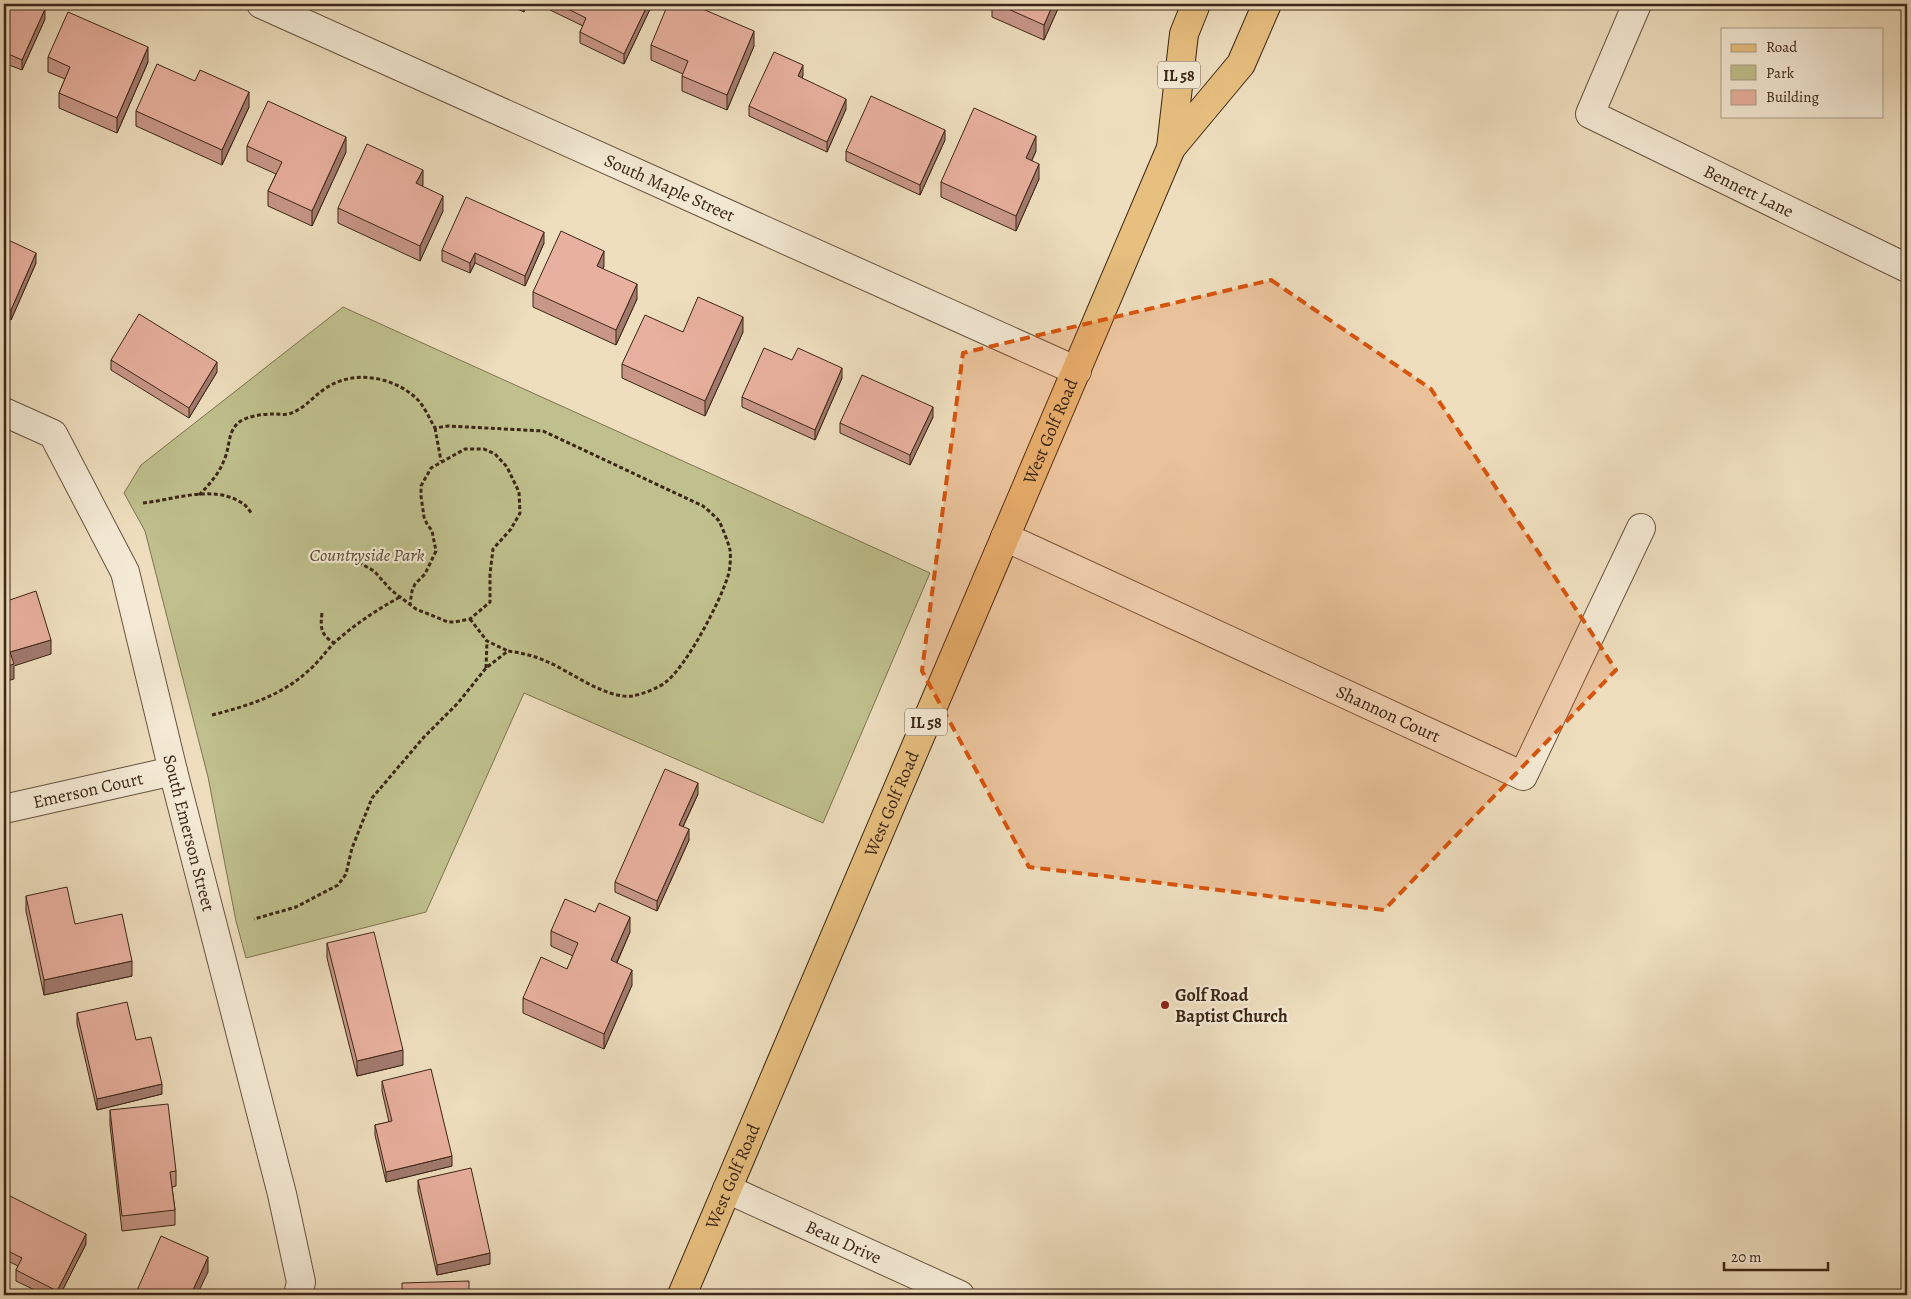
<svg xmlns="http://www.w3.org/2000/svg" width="1911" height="1299" font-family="Alegreya,serif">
  <rect width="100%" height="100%" fill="#eedebe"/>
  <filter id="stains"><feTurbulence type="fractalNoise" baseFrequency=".004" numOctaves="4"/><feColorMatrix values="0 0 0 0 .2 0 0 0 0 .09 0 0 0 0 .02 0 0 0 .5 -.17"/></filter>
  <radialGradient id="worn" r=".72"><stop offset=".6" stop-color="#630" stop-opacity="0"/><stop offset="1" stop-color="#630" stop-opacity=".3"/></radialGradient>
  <polygon fill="#bfc08d" stroke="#7e7352" points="343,307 930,573 823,823 524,693 426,912 246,958 236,921 208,777 145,531 124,493 141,465"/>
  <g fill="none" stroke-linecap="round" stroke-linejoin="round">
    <defs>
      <g id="street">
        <path id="s1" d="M 261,4 L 1077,371"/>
        <path id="s2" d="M 1637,4 L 1590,114 L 1907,268"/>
        <path id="s3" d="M 4,412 L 53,434 L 125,572 L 173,771 L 282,1194 L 301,1282 L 298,1295"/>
        <path id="s4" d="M 1005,537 L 1523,776 L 1641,528"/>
        <path id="s5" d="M 4,809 L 173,771"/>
        <path id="s6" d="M 727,1189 L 960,1295"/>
      </g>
      <g id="primary">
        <polyline points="1171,148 1241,64 1267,4"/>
        <path id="s7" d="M 682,1295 L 1171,148 L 1184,34 L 1196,4"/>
      </g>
    </defs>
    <use href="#street" stroke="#685440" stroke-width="30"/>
    <use href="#primary" stroke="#3c2616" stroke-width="30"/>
    <g stroke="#3c2616" stroke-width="3" stroke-dasharray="4 2.5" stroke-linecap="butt">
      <polyline points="435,428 441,461"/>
      <path d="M 199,495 C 211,483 221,471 226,455 C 230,443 228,433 238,423 C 246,416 263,414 274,414 C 279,414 284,415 289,414 C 306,408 312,397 326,388 C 353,370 391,376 415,397 C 424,405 429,418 435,428 L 448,426 L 543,431 L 703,506 C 708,510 715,516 719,521 C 723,529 728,542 730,550 C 731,557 730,570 728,576 C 720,602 687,665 667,681 C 659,688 643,694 632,696 C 606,699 571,672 548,662 C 535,656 522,653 508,651 L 486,668 L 458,703 L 424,737 L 372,798 L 352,848 L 346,874 L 338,885 L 296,907 L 254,919"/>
      <path d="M 143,503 C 173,500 213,484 242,503 C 246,505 249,510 252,514"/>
      <polyline points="353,559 374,571 391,590 416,609 448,622 455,622 470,619 490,602 490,574 493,549 511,529 520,513 519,492 507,467 495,454 484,449 465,449 431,468 421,486 421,496 424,517 427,524 432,531 436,551 425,574 415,584 412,591 410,604"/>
      <path d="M 322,613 C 320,628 321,635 334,643"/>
      <polyline points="470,619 487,641 508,651"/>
      <polyline points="486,668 487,641"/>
      <path d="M 212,715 C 247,706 281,696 308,671 C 318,663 325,652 334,643 C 354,625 376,610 400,597"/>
    </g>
    <use href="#street" stroke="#f4ead5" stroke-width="28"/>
    <use href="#primary" stroke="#e7bf7f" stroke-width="28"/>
  </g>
  <g fill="#c89788" stroke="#3c2616">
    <polygon points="4,4 45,19 22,70 4,63"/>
    <polygon points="506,4 527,4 524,12"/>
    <polygon points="550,4 652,4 652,5 624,64 580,43 580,32 583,26 550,10"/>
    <polygon points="992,4 1060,4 1044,40 992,17"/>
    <polygon points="651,45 754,46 727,110 682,91 682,76 683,74 651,60"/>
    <polygon points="48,57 148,62 117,133 59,108 59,93 65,79 48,72"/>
    <polygon points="803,75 802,78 846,109 827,152 749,116 749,106"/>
    <polygon points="249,107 222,165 136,126 136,111"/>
    <polygon points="945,140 920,195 846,161 846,151"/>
    <polygon points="247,146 346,152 312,226 268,206 268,191 276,174 247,161"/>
    <polygon points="1036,151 1032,160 1039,179 1016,231 941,197 941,182"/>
    <polygon points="423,185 422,186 443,211 420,261 338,223 338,208"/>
    <polygon points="4,238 36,263 11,320 4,317"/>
    <polygon points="544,243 525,286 475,263 470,273 442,261 442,250"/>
    <polygon points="604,266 603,269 637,299 616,345 533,307 533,292"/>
    <polygon points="683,332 743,332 705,416 622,378 622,364"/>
    <polygon points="111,360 217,372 189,418 111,370"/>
    <polygon points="792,360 842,378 815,440 742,407 742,397"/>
    <polygon points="933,417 910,465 840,433 840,423"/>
    <polygon points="698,794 683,827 689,840 657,911 615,892 615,882"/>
    <polygon points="26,896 75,924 132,976 44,995 26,911"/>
    <polygon points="551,931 630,932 617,963 632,985 604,1049 523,1013 523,998 567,969 573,956 551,946"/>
    <polygon points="327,943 403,1065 357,1076 327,958"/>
    <polygon points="77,1013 136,1040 162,1094 97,1110 77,1024"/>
    <polygon points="382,1081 452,1166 386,1182 375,1135 375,1125 389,1122 382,1091"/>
    <polygon points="110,1110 176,1171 176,1186 172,1187 175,1210 175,1225 122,1231 110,1125"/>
    <polygon points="418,1180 490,1264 437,1275 418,1191"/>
    <polygon points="4,1197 86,1244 60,1295 45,1295 16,1281 16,1270 18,1266 4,1259"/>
  </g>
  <g fill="#a27b6f" stroke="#3c2616">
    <polygon points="524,4 527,4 524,12"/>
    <polygon points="648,4 652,4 652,5 624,64 624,54"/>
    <polygon points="1053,4 1060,4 1044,40 1044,25"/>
    <polygon points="45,9 45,19 22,70 22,60"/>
    <polygon points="754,31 754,46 727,110 727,95"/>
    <polygon points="148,47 148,62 117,133 117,118"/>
    <polygon points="803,65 803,75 798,87 798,76"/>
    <polygon points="249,92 249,107 222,165 222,150"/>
    <polygon points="846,99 846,109 827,152 827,142"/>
    <polygon points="945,130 945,140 920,195 920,185"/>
    <polygon points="1036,136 1036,151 1026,172 1026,158"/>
    <polygon points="346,137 346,152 312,226 312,211"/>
    <polygon points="1039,164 1039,179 1016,231 1016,216"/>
    <polygon points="423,170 423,185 416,198 416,183"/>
    <polygon points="443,196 443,211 420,261 420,246"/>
    <polygon points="544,232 544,243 525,286 525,276"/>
    <polygon points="604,251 604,266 597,281 597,266"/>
    <polygon points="36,253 36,263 11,320 11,310"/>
    <polygon points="475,253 475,263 470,273 470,263"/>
    <polygon points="637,284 637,299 616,345 616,330"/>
    <polygon points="743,317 743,332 705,416 705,401"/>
    <polygon points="217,362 217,372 189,418 189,408"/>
    <polygon points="842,368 842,378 815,440 815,430"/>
    <polygon points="933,407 933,417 910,465 910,455"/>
    <polygon points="51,640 51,654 14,666 14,679 4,682 4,667 10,652"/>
    <polygon points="698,783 698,794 679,835 679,825"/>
    <polygon points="689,829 689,840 657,911 657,901"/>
    <polygon points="630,917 630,932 611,975 611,960"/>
    <polygon points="132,961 132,976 44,995 44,980"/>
    <polygon points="632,970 632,985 604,1049 604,1034"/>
    <polygon points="403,1050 403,1065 357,1076 357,1061"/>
    <polygon points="162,1084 162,1094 97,1110 97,1099"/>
    <polygon points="452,1156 452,1166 386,1182 386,1172"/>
    <polygon points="86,1234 86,1244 60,1295 57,1295 57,1291"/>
    <polygon points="490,1253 490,1264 437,1275 437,1265"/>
    <polygon points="208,1257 208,1272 197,1295 193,1290"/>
  </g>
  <g fill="#e8b09e" stroke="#3c2616">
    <polygon points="4,4 33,4 45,9 22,60 4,52"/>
    <polygon points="558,4 648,4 624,54 580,32 586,18"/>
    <polygon points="668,4 691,4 754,31 727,95 682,76 688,61 651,45"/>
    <polygon points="997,4 1053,4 1044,25"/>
    <polygon points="68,12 148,47 117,118 59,93 70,67 48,57"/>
    <polygon points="774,52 803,65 798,76 846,99 827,142 749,106"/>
    <polygon points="157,64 195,81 200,70 249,92 222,150 136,111"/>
    <polygon points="871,96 945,130 920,185 846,151"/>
    <polygon points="268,101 346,137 312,211 268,191 282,162 247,146"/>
    <polygon points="974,108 1036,136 1026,158 1039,164 1016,216 941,182"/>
    <polygon points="367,144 423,170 416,183 443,196 420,246 338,208"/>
    <polygon points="466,197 544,232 525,276 475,253 470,263 442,250"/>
    <polygon points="561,231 604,251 597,266 637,284 616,330 533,292"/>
    <polygon points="4,238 36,253 11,310 4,307"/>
    <polygon points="698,297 743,317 705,401 622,364 645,315 683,332"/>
    <polygon points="139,314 217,362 189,408 111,360"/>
    <polygon points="764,348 792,360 798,348 842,368 815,430 742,397"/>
    <polygon points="862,375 933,407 910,455 840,423"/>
    <polygon points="36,591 51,640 10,652 14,664 4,667 4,602"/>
    <polygon points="665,769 698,783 679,825 689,829 657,901 615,882"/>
    <polygon points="67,887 75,924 122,914 132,961 44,980 26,896"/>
    <polygon points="565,899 595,912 599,903 630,917 611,960 632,970 604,1034 523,998 541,957 567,969 578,943 551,931"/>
    <polygon points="374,932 403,1050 357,1061 327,943"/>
    <polygon points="127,1002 136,1040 151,1037 162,1084 97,1099 77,1013"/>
    <polygon points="431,1069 452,1156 386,1172 375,1125 392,1121 382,1081"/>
    <polygon points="168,1104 176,1171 170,1172 175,1210 122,1216 110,1110"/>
    <polygon points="471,1168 490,1253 437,1265 418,1180"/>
    <polygon points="6,1194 86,1234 57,1291 16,1270 22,1258 4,1249 4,1197"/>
    <polygon points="161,1236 208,1257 193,1290 204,1295 135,1295"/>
    <polygon points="469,1281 469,1295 402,1295 402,1283"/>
  </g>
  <path fill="#d7540d" fill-opacity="0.2" stroke="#d7540d" stroke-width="4" stroke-dasharray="10 6" stroke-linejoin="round" d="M 1271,280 L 1431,389 L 1616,670 L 1384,910 L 1029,867 L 922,671 L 963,353 Z"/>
  <circle fill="#8f2418" stroke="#f4ead5" stroke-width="2" cx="1165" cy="1005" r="5"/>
  <g text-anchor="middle" stroke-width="4.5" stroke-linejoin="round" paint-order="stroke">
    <g fill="#f4ead5" stroke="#73614f" stroke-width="1">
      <rect x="1158" y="61.5" width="42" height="27" rx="4"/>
      <rect x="905" y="708.5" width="42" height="27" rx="4"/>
    </g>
    <g font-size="16" font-weight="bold" fill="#3c2616">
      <text x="1179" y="81">IL 58</text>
      <text x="926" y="728">IL 58</text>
    </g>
    <g font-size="18" fill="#3c2616" stroke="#f4ead5">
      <text dy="6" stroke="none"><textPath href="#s1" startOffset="448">South Maple Street</textPath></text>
      <text dy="6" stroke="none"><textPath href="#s2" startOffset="296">Bennett Lane</textPath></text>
      <text dy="6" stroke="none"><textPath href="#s7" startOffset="939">West Golf Road</textPath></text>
      <text dy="6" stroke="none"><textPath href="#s4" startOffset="422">Shannon Court</textPath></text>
      <text dy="6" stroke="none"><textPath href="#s5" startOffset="86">Emerson Court</textPath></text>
      <text dy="6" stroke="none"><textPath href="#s7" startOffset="534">West Golf Road</textPath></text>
      <text dy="6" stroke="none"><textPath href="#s3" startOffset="478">South Emerson Street</textPath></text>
      <text dy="6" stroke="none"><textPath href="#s7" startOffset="129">West Golf Road</textPath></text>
      <text dy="6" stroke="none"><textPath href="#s6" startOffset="128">Beau Drive</textPath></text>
    </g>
    <g font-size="18" font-style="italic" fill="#5d4c34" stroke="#f4ead5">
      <text x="367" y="561">Countryside Park</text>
    </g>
    <g font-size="18" font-weight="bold" fill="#3c2616" stroke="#f4ead5" text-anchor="start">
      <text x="1175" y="1001">Golf Road<tspan x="1175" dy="21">Baptist Church</tspan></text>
    </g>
  </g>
  <rect width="1911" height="1299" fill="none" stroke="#eedebe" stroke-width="20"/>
  <rect x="5" y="5" width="1901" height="1289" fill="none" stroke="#3c2616" stroke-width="2.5"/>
  <rect x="10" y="10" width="1891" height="1279" fill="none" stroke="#3c2616"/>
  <rect x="1721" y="28" width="162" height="90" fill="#f4ead5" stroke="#aa9c89"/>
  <rect x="1731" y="44" width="25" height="8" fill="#e7bf7f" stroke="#aa9c89"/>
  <text x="1766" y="52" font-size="15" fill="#3c2616">Road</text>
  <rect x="1731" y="65" width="25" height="15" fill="#bfc08d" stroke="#aa9c89"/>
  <text x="1766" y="78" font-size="15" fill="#3c2616">Park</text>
  <rect x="1731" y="90" width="25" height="15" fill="#e8b09e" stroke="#aa9c89"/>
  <text x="1766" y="102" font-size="15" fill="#3c2616">Building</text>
  <path d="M1724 1262v8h104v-8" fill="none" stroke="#3c2616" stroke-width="2.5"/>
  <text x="1731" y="1262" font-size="15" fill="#3c2616" stroke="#f4ead5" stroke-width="4" paint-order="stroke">20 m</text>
  <rect width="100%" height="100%" filter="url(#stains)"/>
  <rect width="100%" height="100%" fill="url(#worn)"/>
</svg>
